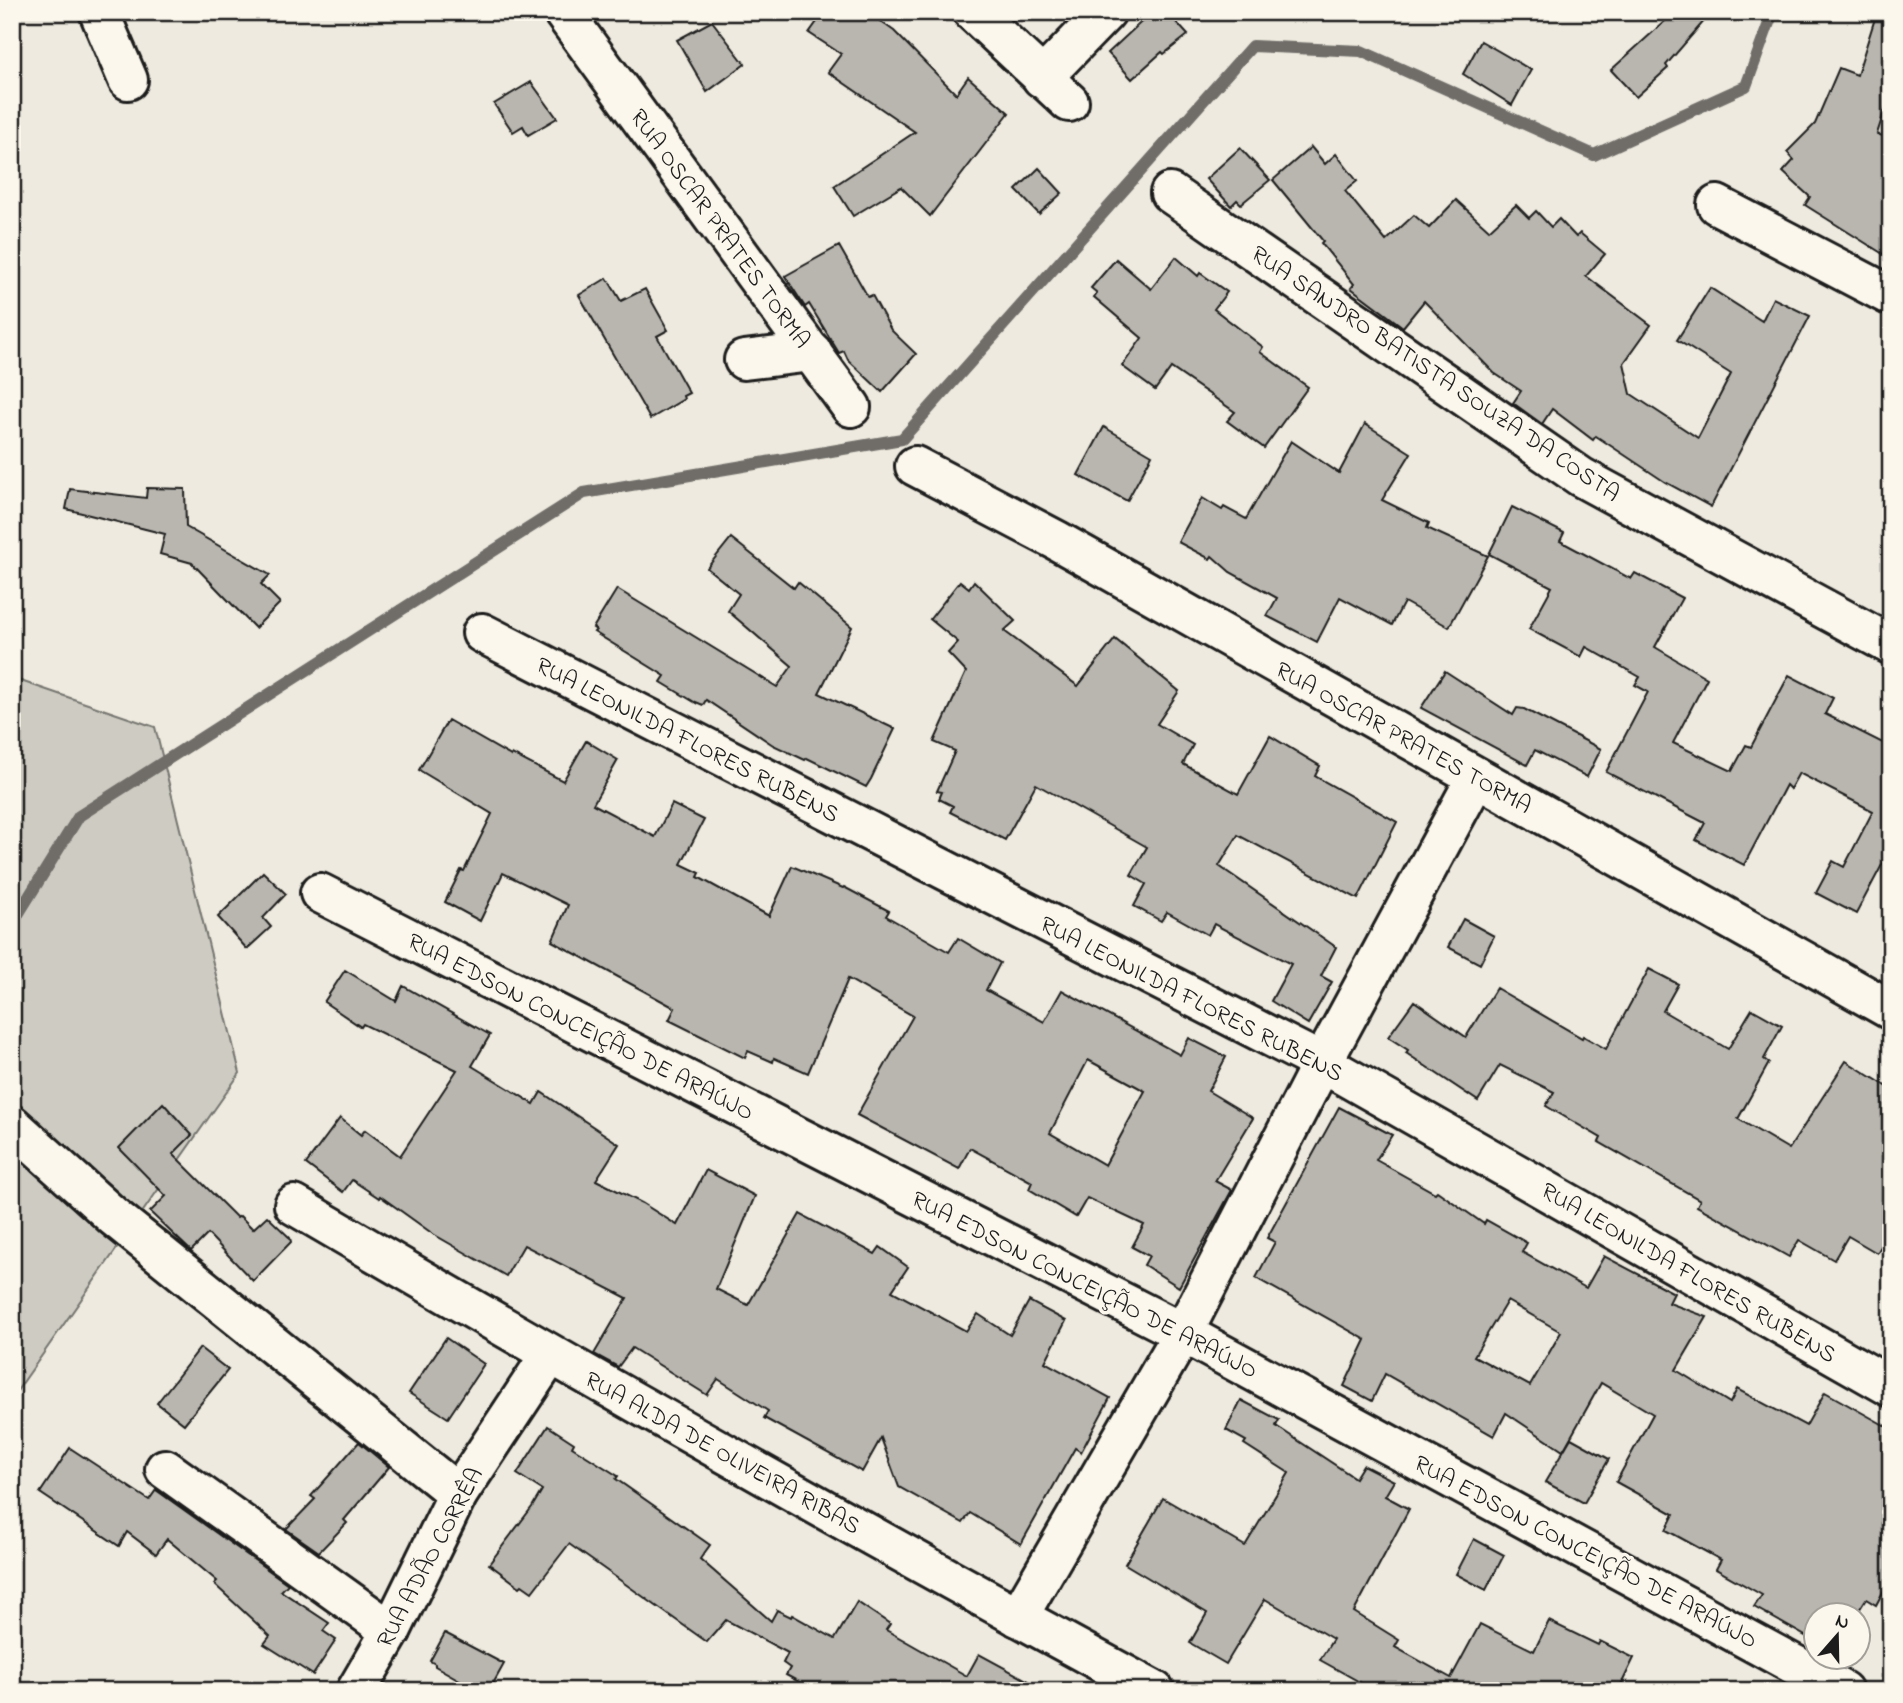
<svg xmlns="http://www.w3.org/2000/svg" width="1903" height="1703" font-family="'Indie Flower',sans-serif">
  <rect width="100%" height="100%" fill="#eeeadf"/>
  <filter id="ink" filterUnits="userSpaceOnUse"><feTurbulence type="fractalNoise" baseFrequency=".0143" numOctaves="2"/><feDisplacementMap in="SourceGraphic" scale="14" xChannelSelector="R" yChannelSelector="G"/><feConvolveMatrix kernelMatrix="1 2 1 2 8 2 1 2 1" color-interpolation-filters="sRGB"/></filter>
  <g filter="url(#ink)">
    <polygon fill="#ceccc2" stroke="#75746f" stroke-width="2" points="12,678 155,727 240,1073 12,1398"/>
    <g fill="none" stroke-linecap="round" stroke-linejoin="round">
      <polyline stroke="#6f6d69" stroke-width="12" points="12,924 79,816 584,493 902,439 1252,46 1361,51 1594,155 1746,86 1773,12"/>
    </g>
    <g fill="#b9b6af" stroke="#1c1c1c" stroke-width="2" fill-rule="evenodd">
      <polygon points="824,12 867,12 894,31 956,94 968,77 1009,113 930,216 901,187 853,216 834,186 915,132 828,72 841,54 809,33"/>
      <polygon points="1152,12 1167,12 1188,35 1164,54 1162,52 1132,79 1108,53"/>
      <polygon points="1675,12 1712,12 1666,65 1668,68 1636,97 1611,70"/>
      <polygon points="1877,12 1891,12 1891,91 1877,134 1891,139 1891,259 1805,205 1810,197 1783,172 1794,160 1787,152 1815,124 1839,68 1857,75"/>
      <polygon points="712,21 745,64 707,92 677,40"/>
      <polygon points="1481,41 1531,70 1512,105 1463,74"/>
      <polygon points="531,82 557,118 528,135 523,126 513,132 494,104"/>
      <polygon points="1311,147 1325,164 1336,154 1357,181 1345,191 1386,241 1414,215 1429,228 1456,200 1489,230 1516,205 1529,218 1536,211 1551,227 1559,219 1576,237 1580,233 1605,254 1586,276 1651,325 1624,363 1631,394 1698,438 1731,374 1677,340 1710,288 1762,321 1773,298 1810,316 1711,507 1665,482 1596,436 1593,440 1552,409 1542,424 1513,403 1521,391 1494,373 1424,301 1403,327 1351,288 1354,284 1321,243 1323,241 1273,180"/>
      <polygon points="1240,148 1270,180 1241,204 1237,200 1231,206 1206,179"/>
      <polygon points="1039,168 1062,193 1039,214 1016,190"/>
      <polygon points="839,246 868,297 872,295 891,330 916,354 882,392 848,360 844,351 839,353 809,304 805,307 785,276"/>
      <polygon points="1176,257 1198,276 1200,273 1227,292 1214,309 1263,347 1260,352 1308,387 1264,448 1227,421 1235,412 1171,368 1155,390 1122,366 1142,338 1094,297 1097,293 1091,288 1116,259 1151,289"/>
      <polygon points="607,278 621,301 645,289 668,330 657,336 689,393 683,396 684,399 650,419 579,295"/>
      <polygon points="1365,424 1411,453 1382,500 1429,523 1427,528 1488,556 1449,627 1404,602 1392,625 1340,597 1317,642 1267,616 1277,598 1230,572 1212,556 1210,559 1178,542 1202,498 1222,510 1224,507 1246,519 1291,441 1339,473"/>
      <polygon points="1104,427 1152,455 1127,501 1078,475"/>
      <polygon points="147,488 185,489 186,527 270,575 261,584 280,603 255,628 192,563 160,554 165,534 66,509 70,489 146,498"/>
      <polygon points="1512,507 1564,533 1560,541 1631,579 1635,573 1682,598 1655,647 1707,678 1673,743 1732,771 1746,745 1751,747 1789,675 1833,698 1825,714 1891,747 1891,848 1856,914 1816,893 1833,861 1844,867 1873,811 1799,773 1790,789 1786,785 1744,865 1696,840 1705,823 1606,772 1648,692 1635,685 1640,677 1586,647 1581,657 1529,629 1552,587 1489,554"/>
      <polygon points="731,538 794,588 798,582 852,627 819,693 895,729 871,779 866,787 807,758 805,760 773,745 706,700 703,705 696,702 696,703 661,682 665,676 594,632 596,630 593,628 617,589 777,687 792,666 728,611 739,594 707,568"/>
      <polygon points="960,581 969,588 974,581 1015,621 1004,631 1078,686 1115,639 1179,691 1157,724 1193,745 1183,764 1238,794 1270,736 1320,766 1315,776 1397,822 1358,899 1238,835 1219,866 1336,947 1321,976 1332,982 1308,1024 1271,1001 1291,964 1214,924 1208,935 1167,912 1161,921 1134,906 1146,884 1131,875 1147,847 1036,784 1005,840 950,812 953,806 939,799 942,792 937,791 955,751 934,742 966,672 948,653 958,642 930,619"/>
      <polygon points="1445,671 1513,715 1517,708 1524,709 1601,749 1587,777 1535,750 1527,765 1421,708"/>
      <path d="M 448,720 L 511,756 L 512,754 L 563,781 L 586,741 L 618,760 L 593,804 L 655,837 L 672,804 L 704,820 L 681,864 L 700,873 L 698,877 L 769,916 L 792,866 L 843,888 L 844,887 L 889,911 L 886,916 L 949,952 L 958,938 L 1000,963 L 986,990 L 1044,1022 L 1062,990 L 1180,1055 L 1189,1038 L 1226,1057 L 1208,1091 L 1253,1118 L 1215,1181 L 1232,1190 L 1179,1287 L 1144,1265 L 1149,1256 L 1132,1247 L 1144,1225 L 1087,1198 L 1076,1217 L 1029,1189 L 1032,1182 L 970,1148 L 959,1169 L 857,1115 L 913,1016 L 848,979 L 808,1073 L 774,1058 L 773,1062 L 748,1051 L 745,1058 L 669,1020 L 675,1008 L 552,941 L 568,905 L 503,873 L 480,921 L 445,902 L 461,870 L 464,871 L 492,814 L 419,770 ZM 1088,1060 L 1145,1091 L 1105,1165 L 1050,1133 Z"/>
      <polygon points="263,872 286,894 263,918 271,927 247,949 218,917"/>
      <polygon points="1463,919 1494,936 1480,964 1448,947"/>
      <polygon points="1649,969 1678,984 1663,1011 1728,1049 1752,1009 1782,1026 1764,1059 1769,1063 1738,1119 1789,1149 1846,1061 1891,1089 1891,1230 1877,1253 1848,1236 1834,1260 1799,1240 1789,1257 1697,1206 1700,1200 1599,1142 1601,1138 1546,1106 1554,1092 1500,1065 1478,1101 1406,1053 1408,1050 1388,1037 1414,1001 1466,1037 1496,988 1582,1038 1583,1036 1606,1049"/>
      <polygon points="345,970 396,1001 403,986 490,1035 472,1066 534,1104 541,1092 619,1144 596,1180 642,1203 677,1225 706,1170 755,1196 716,1289 748,1305 800,1214 875,1254 880,1247 908,1267 892,1291 966,1331 978,1314 1010,1335 1029,1301 1066,1321 1045,1362 1110,1398 1081,1452 1075,1448 1021,1544 970,1513 963,1523 899,1487 881,1438 862,1472 764,1418 768,1411 718,1379 707,1395 632,1348 618,1367 594,1354 627,1298 524,1245 506,1276 433,1234 380,1196 379,1198 352,1180 343,1192 306,1164 340,1118 361,1135 365,1130 400,1156 457,1070 363,1024 361,1027 324,1002"/>
      <polygon points="163,1103 192,1135 173,1154 237,1218 240,1216 253,1229 267,1216 290,1238 291,1242 253,1281 208,1234 191,1251 150,1212 166,1196 119,1148"/>
      <path d="M 1339,1107 L 1392,1135 L 1376,1160 L 1435,1193 L 1437,1191 L 1484,1224 L 1486,1220 L 1527,1243 L 1522,1252 L 1586,1288 L 1604,1256 L 1674,1293 L 1669,1303 L 1707,1317 L 1676,1370 L 1730,1403 L 1737,1389 L 1806,1426 L 1825,1392 L 1891,1429 L 1891,1577 L 1876,1605 L 1866,1599 L 1856,1615 L 1816,1615 L 1816,1642 L 1754,1607 L 1762,1595 L 1716,1569 L 1721,1560 L 1666,1530 L 1674,1514 L 1616,1482 L 1653,1414 L 1601,1383 L 1563,1451 L 1506,1413 L 1494,1436 L 1385,1374 L 1372,1401 L 1344,1386 L 1366,1340 L 1256,1278 L 1275,1242 L 1267,1238 ZM 1507,1301 L 1561,1332 L 1530,1386 L 1474,1356 Z"/>
      <polygon points="446,1338 484,1364 448,1418 409,1393"/>
      <polygon points="200,1348 228,1370 184,1424 157,1403"/>
      <polygon points="1241,1400 1279,1420 1276,1426 1355,1478 1363,1465 1394,1481 1385,1496 1409,1509 1354,1612 1399,1640 1395,1647 1451,1678 1480,1624 1534,1651 1549,1621 1598,1645 1600,1641 1634,1658 1618,1691 1376,1691 1320,1660 1333,1639 1265,1599 1226,1664 1190,1643 1207,1613 1125,1564 1163,1498 1245,1546 1289,1473 1244,1444 1246,1441 1226,1430"/>
      <polygon points="548,1426 574,1443 572,1447 618,1476 616,1479 710,1545 700,1559 771,1621 777,1610 791,1617 792,1615 835,1639 857,1602 890,1624 886,1630 967,1676 979,1654 1047,1691 816,1691 786,1675 790,1668 783,1663 788,1653 726,1620 707,1642 569,1544 532,1592 522,1585 520,1587 489,1564 532,1507 542,1490 517,1474"/>
      <polygon points="1571,1438 1609,1459 1584,1503 1545,1482"/>
      <polygon points="359,1442 389,1467 344,1520 347,1523 319,1552 286,1529 315,1499 311,1496"/>
      <polygon points="70,1448 149,1500 156,1490 288,1584 281,1591 329,1623 323,1631 336,1640 313,1675 264,1644 270,1636 214,1584 217,1581 167,1539 156,1554 127,1532 119,1546 40,1493"/>
      <polygon points="1474,1539 1504,1555 1486,1590 1456,1574"/>
      <polygon points="445,1633 504,1664 489,1691 479,1691 435,1666 435,1664 430,1661"/>
    </g>
    <g fill="none" stroke-linecap="round" stroke-linejoin="round">
      <defs>
        <g id="minor">
          <polyline points="99,12 128,80"/>
          <polyline points="563,12 851,407"/>
          <polyline points="973,12 1069,102"/>
          <polyline points="1042,78 1106,12"/>
          <polyline points="1170,193 1581,477 1891,645"/>
          <polyline points="1717,205 1891,296"/>
          <polyline points="744,360 812,352"/>
          <polyline points="915,466 1056,540 1891,1010"/>
          <polyline points="482,633 1322,1063 1891,1387"/>
          <polyline points="320,893 1183,1333 1843,1691"/>
          <polyline points="12,1125 113,1216 458,1494"/>
          <path d="M 294,1205 C 579,1372 865,1535 1155,1691"/>
          <polyline points="165,1469 391,1631"/>
          <polyline points="1018,1617 1183,1333 1322,1063 1476,778"/>
          <polyline points="356,1691 391,1631 458,1494 550,1355"/>
        </g>
      </defs>
      <use href="#minor" stroke="#1c1c1c" stroke-width="44"/>
      <use href="#minor" stroke="#fbf7ec" stroke-width="38"/>
    </g>
  </g>
  <g text-anchor="middle" stroke-width="7" stroke-linejoin="round" paint-order="stroke">
    <g font-size="24" fill="#1c1c1c" stroke="#fbf7ec">
      <text transform="translate(721 228) rotate(54)" y="8">RUA OSCAR PRATES TORMA</text>
      <text transform="translate(1436 373) rotate(34)" y="8">RUA SANDRO BATISTA SOUZA DA COSTA</text>
      <text transform="translate(1404 737) rotate(29)" y="8">RUA OSCAR PRATES TORMA</text>
      <text transform="translate(688 739) rotate(27)" y="8">RUA LEONILDA FLORES RUBENS</text>
      <text transform="translate(1192 998) rotate(27)" y="8">RUA LEONILDA FLORES RUBENS</text>
      <text transform="translate(581 1026) rotate(27)" y="8">RUA EDSON CONCEIÇÃO DE ARAÚJO</text>
      <text transform="translate(1689 1272) rotate(30)" y="8">RUA LEONILDA FLORES RUBENS</text>
      <text transform="translate(1085 1284) rotate(27)" y="8">RUA EDSON CONCEIÇÃO DE ARAÚJO</text>
      <text transform="translate(723 1452) rotate(29)" y="8">RUA ALDA DE OLIVEIRA RIBAS</text>
      <text transform="translate(1586 1551) rotate(28)" y="8">RUA EDSON CONCEIÇÃO DE ARAÚJO</text>
      <text transform="translate(429 1557) rotate(-62)" y="8">RUA ADÃO CORRÊA</text>
    </g>
  </g>
  <rect width="1903" height="1703" fill="none" stroke="#fbf7ec" stroke-width="42"/>
  <rect x="21" y="21" width="1861" height="1661" fill="none" stroke="#1c1c1c" stroke-width="2.5" filter="url(#ink)"/>
  <g transform="translate(1837 1636) rotate(20)"><circle r="33" fill="#fbf7ec" stroke="#a29f99" stroke-width="2"/>
  <path d="M0-5L12 26L0 18L-12 26Z" fill="#1c1c1c"/>
  <text y="-10" font-size="19" font-weight="bold" text-anchor="middle" fill="#1c1c1c">N</text>
  </g>
</svg>
